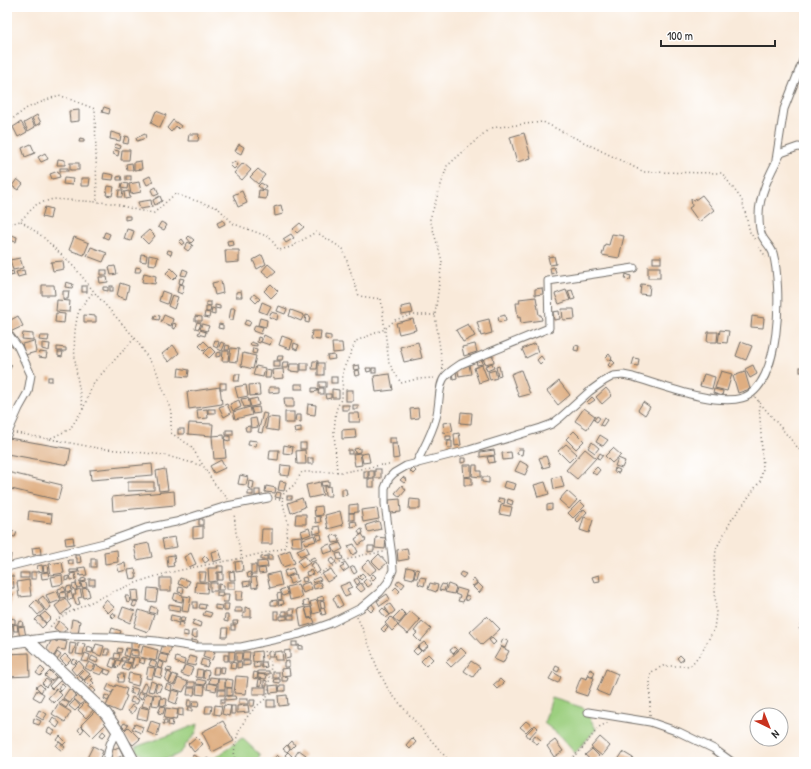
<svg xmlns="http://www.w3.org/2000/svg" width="811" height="769" font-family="'Patrick Hand',sans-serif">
  <rect width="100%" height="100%" fill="#fff"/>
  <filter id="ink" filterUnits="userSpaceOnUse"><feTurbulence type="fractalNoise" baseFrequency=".025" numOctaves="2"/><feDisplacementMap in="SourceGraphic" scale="8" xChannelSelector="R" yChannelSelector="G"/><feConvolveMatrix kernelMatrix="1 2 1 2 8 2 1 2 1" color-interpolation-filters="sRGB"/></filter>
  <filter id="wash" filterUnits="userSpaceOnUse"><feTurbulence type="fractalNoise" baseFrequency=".012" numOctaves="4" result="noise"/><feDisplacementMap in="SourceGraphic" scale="16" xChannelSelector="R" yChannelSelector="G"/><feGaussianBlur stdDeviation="0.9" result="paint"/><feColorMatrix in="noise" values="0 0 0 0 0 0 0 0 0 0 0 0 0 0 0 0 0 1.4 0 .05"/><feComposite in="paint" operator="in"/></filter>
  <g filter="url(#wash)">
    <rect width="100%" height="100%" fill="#f9eada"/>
    <g fill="#9ccf7f" stroke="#647d55">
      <polygon points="552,698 584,708 596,729 575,753 559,735 544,723"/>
      <path d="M 198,724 C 196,737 194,734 187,743 C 185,745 184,749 182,751 C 171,762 149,760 137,752 L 135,747 L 170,735 Z"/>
      <polygon points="242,738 260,755 256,762 215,762 214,759"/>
    </g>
    <g id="blocks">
      <g fill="#dfae81">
        <polygon points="104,107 110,109 109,114 102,112"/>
        <polygon points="79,110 79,121 70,122 69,111"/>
        <polygon points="156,111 166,115 160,128 151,123"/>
        <polygon points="37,115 41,123 36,126 32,118"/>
        <polygon points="31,119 35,127 28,131 24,123"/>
        <polygon points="173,120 181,126 179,129 176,126 171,132 167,128"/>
        <polygon points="21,122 27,132 18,137 13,127"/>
        <polygon points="111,132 121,135 120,141 110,139"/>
        <polygon points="524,133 531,158 517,162 510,137"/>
        <polygon points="145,134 146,138 137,141 136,138"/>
        <polygon points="189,134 199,134 198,141 188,141"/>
        <polygon points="125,136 129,137 128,144 123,143"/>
        <polygon points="80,138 84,139 84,142 79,142"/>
        <polygon points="31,144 35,153 25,157 22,148"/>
        <polygon points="116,144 121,146 120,149 114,147"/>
        <polygon points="239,144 244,147 241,154 235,151"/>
        <polygon points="114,150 119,151 118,156 113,154"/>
        <polygon points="122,150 130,150 129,160 121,160"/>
        <polygon points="45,153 48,159 41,162 38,157"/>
        <polygon points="58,159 65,160 65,165 57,165"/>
        <polygon points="141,161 142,169 134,170 134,162"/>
        <polygon points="235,161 238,165 234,169 230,165"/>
        <rect x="70" y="163" width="9" height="7"/>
        <polygon points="132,163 133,170 127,170 126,164"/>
        <polygon points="243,163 251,170 242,180 234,173"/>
        <rect x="60" y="168" width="8" height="3"/>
        <polygon points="258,169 265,175 258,184 250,177"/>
        <polygon points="58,171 60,177 52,179 50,174"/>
        <polygon points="104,173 114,175 113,180 103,179"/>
        <polygon points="121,176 122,180 117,180 117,177"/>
        <rect x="126" y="176" width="5" height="4"/>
        <polygon points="150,176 153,182 147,185 144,179"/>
        <polygon points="64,178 73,179 72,185 63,184"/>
        <polygon points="81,178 90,178 89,186 81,186"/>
        <polygon points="17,179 23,184 18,190 12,186"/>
        <polygon points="139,182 141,192 131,194 129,184"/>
        <polygon points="122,183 128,184 127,189 121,188"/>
        <polygon points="261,183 266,186 263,190 258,186"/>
        <polygon points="108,186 114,187 112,196 106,195"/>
        <polygon points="156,187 159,194 154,196 151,190"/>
        <polygon points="119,190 123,190 122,197 118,197"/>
        <polygon points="259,190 267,191 266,199 258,198"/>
        <polygon points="129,191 130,198 125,199 124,192"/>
        <polygon points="242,191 247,203 238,207 233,195"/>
        <polygon points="7,194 12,197 9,204 7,204"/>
        <polygon points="702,195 714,210 699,222 689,208 692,206 691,199 695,200"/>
        <polygon points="160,196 162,201 155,205 153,200"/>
        <polygon points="151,200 152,207 140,209 138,202"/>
        <polygon points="281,205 283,214 275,216 274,207"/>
        <polygon points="45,207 52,209 50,219 42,217"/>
        <polygon points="125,216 130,216 130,219 125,220"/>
        <polygon points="223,220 225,224 219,227 217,223"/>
        <polygon points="161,222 167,225 164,230 158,227"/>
        <polygon points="300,223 304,227 297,233 293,229"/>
        <polygon points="127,229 134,231 131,241 124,239"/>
        <polygon points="149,230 155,236 148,244 141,237"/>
        <polygon points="105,232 110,234 108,239 103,237"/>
        <polygon points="7,233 17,237 16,242 7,239"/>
        <polygon points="291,234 294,238 286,243 283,239"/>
        <polygon points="612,234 624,236 619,258 602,255 605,244 609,245"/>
        <polygon points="189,236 194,240 191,243 187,238"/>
        <polygon points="74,237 89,243 84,255 69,250"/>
        <polygon points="182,239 185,243 182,245 179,242"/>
        <polygon points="233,240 234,245 228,246 227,241"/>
        <polygon points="188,242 193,245 188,251 184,248"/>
        <polygon points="91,247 107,253 103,262 87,256"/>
        <polygon points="168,250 172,251 171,255 167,253"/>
        <polygon points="225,250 239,250 239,262 226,263"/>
        <polygon points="141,254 147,255 146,262 140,261"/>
        <polygon points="149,255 158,257 156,265 148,264"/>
        <polygon points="262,255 266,264 257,269 253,260"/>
        <polygon points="554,256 556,264 550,265 548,257"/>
        <rect x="653" y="257" width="8" height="6"/>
        <polygon points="20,258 23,268 13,270 10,260"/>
        <polygon points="63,261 64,269 53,271 51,262"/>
        <polygon points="268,264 276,271 269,277 262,271"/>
        <polygon points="115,266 117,274 111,275 109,267"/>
        <polygon points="136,267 141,268 140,272 135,272"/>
        <polygon points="554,267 556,272 551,274 550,268"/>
        <rect x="648" y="267" width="12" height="11"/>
        <polygon points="171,268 178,275 173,280 166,273"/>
        <polygon points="183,269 188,271 186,276 181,275"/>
        <polygon points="24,270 25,275 18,277 16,272"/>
        <rect x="101" y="270" width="6" height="5"/>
        <polygon points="13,271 14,275 11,276 10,272"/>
        <polygon points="144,273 156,276 155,284 142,282"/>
        <polygon points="626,274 631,276 630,280 625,279"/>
        <polygon points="99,277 107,277 108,282 100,283"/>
        <polygon points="180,278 184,279 182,284 179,283"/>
        <polygon points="221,281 223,293 215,295 212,283"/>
        <polygon points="66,282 73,284 72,288 65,287"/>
        <polygon points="120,283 129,286 126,299 117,296"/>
        <polygon points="179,284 184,285 182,294 177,292"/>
        <polygon points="271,284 278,291 271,298 264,291"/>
        <polygon points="641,284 650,285 649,295 640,294"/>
        <polygon points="42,285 54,285 55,295 42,295"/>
        <rect x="82" y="286" width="5" height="6"/>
        <rect x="110" y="286" width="3" height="5"/>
        <polygon points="103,287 108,287 108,291 103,290"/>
        <polygon points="542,288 543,294 535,295 535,289"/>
        <polygon points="566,290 570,300 559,304 555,294"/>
        <polygon points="572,290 575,299 571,300 568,291"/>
        <polygon points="63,291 69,291 68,299 63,299"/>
        <polygon points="162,291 170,294 167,304 159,301"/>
        <polygon points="241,291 242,297 236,297 236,292"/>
        <polygon points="254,294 260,299 256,303 251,298"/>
        <polygon points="172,295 178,297 174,309 168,306"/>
        <polygon points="536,297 539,315 541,315 542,320 521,323 520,317 518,318 516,303 520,303 519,299"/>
        <polygon points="57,300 70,301 69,312 56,311"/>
        <polygon points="206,302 211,302 211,306 206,305"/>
        <polygon points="262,302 271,306 267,314 259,311"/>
        <polygon points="215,305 220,306 220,309 215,308"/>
        <polygon points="411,305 413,313 402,315 401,307"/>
        <polygon points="279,306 287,309 285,314 277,311"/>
        <polygon points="206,307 211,307 210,312 206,312"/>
        <polygon points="212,308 215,309 215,315 211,314"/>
        <polygon points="231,308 235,308 233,320 229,320"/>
        <polygon points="562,309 574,309 575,319 563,320"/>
        <polygon points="291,310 304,315 301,321 289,316"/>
        <polygon points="559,311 560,319 554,320 553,312"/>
        <polygon points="205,312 210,313 209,318 204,317"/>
        <polygon points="271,312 278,314 277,320 269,317"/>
        <polygon points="56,313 65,314 64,323 55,322"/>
        <polygon points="84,315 96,316 96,322 84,322"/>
        <polygon points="155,315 160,316 159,320 154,319"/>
        <polygon points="164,315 173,319 171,326 161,322"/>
        <polygon points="306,315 310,316 309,323 305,322"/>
        <polygon points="505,315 506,321 499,322 498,317"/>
        <polygon points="18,316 23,326 10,332 7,322"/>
        <polygon points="195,316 202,317 202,321 195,321"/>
        <polygon points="752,316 764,318 763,328 751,327"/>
        <polygon points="260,318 267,320 266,327 258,325"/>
        <polygon points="413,319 416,330 399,334 396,323"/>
        <polygon points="489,319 492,333 481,336 477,322"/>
        <polygon points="246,320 251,322 249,326 244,324"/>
        <polygon points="197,322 201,323 199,329 195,328"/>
        <polygon points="173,323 176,324 175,329 172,328"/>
        <polygon points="202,324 209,326 207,331 200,329"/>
        <polygon points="219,324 223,325 223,329 218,328"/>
        <polygon points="468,324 475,336 463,342 456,330"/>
        <polygon points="255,325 263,327 261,334 253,331"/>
        <polygon points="200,330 206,332 205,336 198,334"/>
        <polygon points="720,330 729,331 727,343 718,342"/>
        <polygon points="312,331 321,331 320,340 311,339"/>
        <polygon points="708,332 718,332 717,342 707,342"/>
        <polygon points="23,333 33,334 33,340 22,339"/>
        <polygon points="264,335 272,339 270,345 261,342"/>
        <polygon points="325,335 331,336 331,340 325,339"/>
        <polygon points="40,336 49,336 48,341 39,340"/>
        <polygon points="282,336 293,340 290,349 279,345"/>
        <polygon points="258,337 261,338 260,343 257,342"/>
        <polygon points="215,340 219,342 217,348 213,346"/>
        <polygon points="34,341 36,352 25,355 22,344"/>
        <polygon points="204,341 209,346 204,351 199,346"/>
        <polygon points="221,342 225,344 222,351 218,349"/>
        <polygon points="251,342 257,344 257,346 250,345"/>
        <polygon points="418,342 422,358 404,362 400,347"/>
        <polygon points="741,342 752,346 746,360 736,356"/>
        <polygon points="42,343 50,344 49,351 42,349"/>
        <polygon points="294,343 299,345 297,350 293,348"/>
        <polygon points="332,343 342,343 343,352 333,353"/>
        <polygon points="535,343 538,352 526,358 522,349"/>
        <polygon points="475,344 477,352 464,356 462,347"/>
        <polygon points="173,345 179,353 169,362 162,354"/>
        <polygon points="226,345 230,346 229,350 225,350"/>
        <polygon points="575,345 579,346 578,351 574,350"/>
        <polygon points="57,347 66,348 66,351 57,351"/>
        <polygon points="210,347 215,352 209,358 204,353"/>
        <polygon points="231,348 239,349 237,362 229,361"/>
        <polygon points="253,348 257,349 256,354 252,353"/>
        <polygon points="223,351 229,351 228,361 222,361"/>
        <polygon points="40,352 47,353 46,358 39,357"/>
        <polygon points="58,352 63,352 62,357 58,356"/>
        <polygon points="221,352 221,356 216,357 216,353"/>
        <polygon points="243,353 256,356 253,369 241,366"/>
        <polygon points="609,354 612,358 609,361 606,357"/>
        <polygon points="334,355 335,359 328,360 327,356"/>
        <polygon points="278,356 283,356 282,360 277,360"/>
        <polygon points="493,356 494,362 485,364 483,358"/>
        <polygon points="541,356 544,360 540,364 537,360"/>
        <polygon points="634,358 639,359 638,366 632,365"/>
        <polygon points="482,360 483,364 477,365 476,361"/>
        <polygon points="612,360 615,363 610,367 608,365"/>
        <rect x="273" y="361" width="7" height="6"/>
        <polygon points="313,361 318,361 317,369 312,369"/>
        <polygon points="283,362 289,362 288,368 282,368"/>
        <polygon points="8,363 12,365 10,369 7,368"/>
        <rect x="301" y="363" width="7" height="7"/>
        <rect x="318" y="363" width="6" height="12"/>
        <polygon points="492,363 494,368 487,371 485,366"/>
        <polygon points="290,364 300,364 300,372 289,371"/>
        <polygon points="359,365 360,369 354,370 353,366"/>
        <polygon points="469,365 471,374 459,376 457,368"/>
        <polygon points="482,365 488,380 479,383 474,368"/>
        <polygon points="753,365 757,374 750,378 745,369"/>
        <polygon points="256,366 265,368 263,377 253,375"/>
        <polygon points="499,366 501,375 498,376 496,367"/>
        <rect x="800" y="367" width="4" height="5"/>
        <polygon points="179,368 189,370 188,377 178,376"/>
        <polygon points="366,368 371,368 371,371 367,372"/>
        <rect x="372" y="368" width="4" height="5"/>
        <polygon points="283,369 284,378 273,379 272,370"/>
        <polygon points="266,370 271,371 270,378 265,378"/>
        <polygon points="359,370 360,375 355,376 354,371"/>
        <polygon points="495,370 497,378 490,380 488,372"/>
        <polygon points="521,370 530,394 519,397 511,374"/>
        <polygon points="456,371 457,378 453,379 452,372"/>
        <polygon points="721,371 732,374 727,391 715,388"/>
        <polygon points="745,372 750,389 738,393 733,376"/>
        <polygon points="235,374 240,374 239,381 234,381"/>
        <polygon points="390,374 393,390 376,392 374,376"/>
        <polygon points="704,374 715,377 712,389 700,386"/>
        <rect x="48" y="377" width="4" height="4"/>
        <rect x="331" y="377" width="6" height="6"/>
        <polygon points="559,381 570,395 558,405 547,391"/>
        <rect x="319" y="382" width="7" height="5"/>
        <rect x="220" y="383" width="6" height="6"/>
        <polygon points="259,384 260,395 250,396 249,385"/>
        <rect x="295" y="384" width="8" height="5"/>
        <polygon points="246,385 248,396 238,398 235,387"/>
        <polygon points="220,387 222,404 189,409 187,392"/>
        <polygon points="269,387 279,387 279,392 269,393"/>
        <polygon points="312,388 317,388 318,391 312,392"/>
        <polygon points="319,388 324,388 324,394 318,394"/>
        <polygon points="606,388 612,395 602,404 596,397"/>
        <polygon points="332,389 339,390 339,398 332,398"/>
        <polygon points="714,389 723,391 722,396 713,393"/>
        <rect x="346" y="390" width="7" height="11"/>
        <polygon points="325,394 331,394 331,398 326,399"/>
        <polygon points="592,397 595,400 589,404 587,402"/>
        <polygon points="248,398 250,406 244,407 241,399"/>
        <polygon points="257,398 259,405 251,407 249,400"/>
        <polygon points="284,398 294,398 294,407 285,407"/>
        <polygon points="239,400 241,407 233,411 230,404"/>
        <polygon points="643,402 650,407 645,415 638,410"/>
        <polygon points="227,404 231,413 224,417 219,407"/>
        <polygon points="308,404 316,405 315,415 307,414"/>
        <rect x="342" y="405" width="7" height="5"/>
        <rect x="353" y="405" width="5" height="4"/>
        <polygon points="250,407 252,415 235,419 233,412"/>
        <polygon points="259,407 260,413 253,414 251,408"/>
        <polygon points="418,408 419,418 411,419 410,409"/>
        <polygon points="584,408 595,416 587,429 575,421"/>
        <polygon points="207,409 208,418 198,419 197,410"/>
        <rect x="208" y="409" width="7" height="4"/>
        <rect x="285" y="412" width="9" height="11"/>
        <polygon points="461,412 472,413 471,424 460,423"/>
        <polygon points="263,413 267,414 262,433 258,432"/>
        <polygon points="349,413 359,413 360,422 349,422"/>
        <polygon points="296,415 301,415 301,422 295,421"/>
        <polygon points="597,416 600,418 597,422 594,420"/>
        <polygon points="268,417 279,418 278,431 266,429"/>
        <polygon points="256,418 258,427 251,428 250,419"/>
        <polygon points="604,418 607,420 603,426 600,425"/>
        <polygon points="451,422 453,431 444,433 443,423"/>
        <polygon points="189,423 213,424 212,436 188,434"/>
        <polygon points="250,426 250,431 246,431 245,427"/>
        <polygon points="301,427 301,432 295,433 294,428"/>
        <rect x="178" y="429" width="6" height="5"/>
        <polygon points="355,429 356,438 342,439 342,430"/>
        <rect x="226" y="430" width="7" height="5"/>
        <polygon points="574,431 584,441 576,449 566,439"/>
        <polygon points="459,433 461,445 455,446 454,434"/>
        <polygon points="224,435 226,458 214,459 212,436"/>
        <polygon points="600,435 608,440 603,446 596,442"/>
        <polygon points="226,436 230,436 230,441 225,440"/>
        <polygon points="446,436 451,436 451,440 446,441"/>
        <polygon points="9,438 71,449 68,465 7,454"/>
        <rect x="389" y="438" width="7" height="5"/>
        <polygon points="249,440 257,441 256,446 248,445"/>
        <polygon points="448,441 452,441 452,448 447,448"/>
        <polygon points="592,442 599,448 595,453 588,448"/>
        <rect x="300" y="443" width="6" height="6"/>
        <polygon points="392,444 397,444 399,458 393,459"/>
        <polygon points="566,444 577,454 569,462 558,451"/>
        <polygon points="284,445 293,447 292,454 283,453"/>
        <polygon points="360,448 360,452 355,453 354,449"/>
        <polygon points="613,448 621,455 612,463 605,456"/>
        <polygon points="518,449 523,449 522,455 517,454"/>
        <polygon points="585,449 596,458 577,479 566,470"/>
        <polygon points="270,450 279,450 278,460 269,459"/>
        <polygon points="305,450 306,464 297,464 296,451"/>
        <rect x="348" y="450" width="4" height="4"/>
        <polygon points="494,450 495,455 480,457 480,452"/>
        <polygon points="511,452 512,459 503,460 502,453"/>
        <polygon points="360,453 362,465 355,466 353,454"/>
        <polygon points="368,453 370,462 363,463 361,454"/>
        <polygon points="600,453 603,455 600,459 597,458"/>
        <polygon points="494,456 495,462 489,463 487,457"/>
        <polygon points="546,456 550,466 543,468 539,458"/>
        <rect x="308" y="458" width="5" height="6"/>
        <polygon points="461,458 466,458 466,462 461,463"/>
        <polygon points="618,458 625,461 622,468 615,466"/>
        <polygon points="221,460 225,468 214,473 210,466"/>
        <polygon points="520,461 529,466 525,475 515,471"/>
        <polygon points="152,464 153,475 91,480 90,470"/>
        <polygon points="281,465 291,466 289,476 280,475"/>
        <polygon points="463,465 471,465 471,476 464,477"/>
        <polygon points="473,465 477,465 477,471 481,471 481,477 472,476"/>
        <polygon points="597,467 600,470 596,475 592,472"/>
        <polygon points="413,468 416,471 413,474 410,471"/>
        <polygon points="615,468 620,470 619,473 614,472"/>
        <polygon points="165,469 168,490 159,491 156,471"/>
        <rect x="375" y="469" width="6" height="9"/>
        <rect x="364" y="471" width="4" height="7"/>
        <rect x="369" y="471" width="5" height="7"/>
        <polygon points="7,472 62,485 58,500 7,488"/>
        <polygon points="240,475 248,477 246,485 238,484"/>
        <polygon points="561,476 564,487 554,489 552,478"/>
        <polygon points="403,477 407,480 404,483 400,480"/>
        <polygon points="464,477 472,478 472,485 464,485"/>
        <polygon points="482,477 489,477 489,483 482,482"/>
        <rect x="368" y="479" width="6" height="8"/>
        <polygon points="249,481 254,482 253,489 248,488"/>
        <polygon points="280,481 286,482 284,491 278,490"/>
        <polygon points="329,481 329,485 322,486 321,482"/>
        <polygon points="505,481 516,484 514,490 503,487"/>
        <polygon points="128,482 154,482 154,490 128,491"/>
        <polygon points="320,482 323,495 309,498 306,485"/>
        <polygon points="545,482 549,494 538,497 534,485"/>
        <polygon points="402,485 406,490 400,497 395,493"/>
        <polygon points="266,486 276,488 275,493 265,492"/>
        <polygon points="330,486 331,496 325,496 324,487"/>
        <polygon points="342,489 346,489 347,495 342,496"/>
        <rect x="255" y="490" width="5" height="6"/>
        <polygon points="174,491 175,505 113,511 112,497"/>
        <rect x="248" y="491" width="5" height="4"/>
        <polygon points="567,491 577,500 569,509 559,500"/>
        <polygon points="277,492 281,493 280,498 275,497"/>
        <rect x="287" y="496" width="5" height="3"/>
        <polygon points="302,498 305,507 291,513 288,503"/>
        <polygon points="499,498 505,499 504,504 498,502"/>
        <polygon points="400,499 401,512 390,513 389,500"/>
        <polygon points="410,499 420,500 420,509 409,509"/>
        <polygon points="508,499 513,501 512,505 507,503"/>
        <polygon points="580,501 585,506 573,518 568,513"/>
        <polygon points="358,504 358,512 349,513 349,505"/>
        <polygon points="552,504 552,509 547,510 547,505"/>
        <polygon points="501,505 512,507 510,516 499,514"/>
        <polygon points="322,506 323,515 315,516 314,507"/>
        <polygon points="377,508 379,519 363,522 361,510"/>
        <polygon points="584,509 587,512 578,522 575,519"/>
        <polygon points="29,511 52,514 51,523 28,520"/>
        <polygon points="340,511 343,525 328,529 325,515"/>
        <rect x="349" y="513" width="5" height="7"/>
        <polygon points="296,514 306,514 306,524 295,524"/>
        <polygon points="320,516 321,522 316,523 315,517"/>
        <polygon points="584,517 593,520 589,533 580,530"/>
        <rect x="199" y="519" width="4" height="6"/>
        <polygon points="356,521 357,526 351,527 350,522"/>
        <polygon points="379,521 381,529 368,532 366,525"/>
        <polygon points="203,526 203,537 193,538 193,527"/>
        <polygon points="320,526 321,532 314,534 313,527"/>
        <polygon points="7,528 11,529 10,536 7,536"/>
        <polygon points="309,528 311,534 303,537 301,531"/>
        <polygon points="262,529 272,529 272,544 261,544"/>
        <polygon points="362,529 363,533 360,535 358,531"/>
        <polygon points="13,531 17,532 15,537 11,536"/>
        <polygon points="321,534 322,539 317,540 316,535"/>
        <polygon points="362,534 366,540 359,545 355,539"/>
        <polygon points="314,535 316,541 305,544 303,539"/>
        <polygon points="338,535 340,542 333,543 331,536"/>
        <polygon points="301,536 302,546 292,546 291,537"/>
        <polygon points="73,537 74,544 66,545 65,538"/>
        <polygon points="175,537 177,547 164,549 162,539"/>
        <polygon points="376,537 386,538 385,549 375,548"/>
        <polygon points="149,543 152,557 137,560 134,546"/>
        <polygon points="340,543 343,549 335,553 332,546"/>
        <polygon points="330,544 333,551 324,554 322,547"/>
        <polygon points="354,544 358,552 352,555 348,546"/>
        <polygon points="306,546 309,552 300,556 297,550"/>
        <polygon points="368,546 374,546 374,551 368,552"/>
        <polygon points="40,547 41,554 33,555 32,548"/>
        <polygon points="407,548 409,559 398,561 397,550"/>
        <polygon points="117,550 118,562 105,564 104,552"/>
        <polygon points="219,550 222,559 213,562 211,552"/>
        <polygon points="290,550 295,563 283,567 278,555"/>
        <polygon points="191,553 196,564 189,567 184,557"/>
        <polygon points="341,553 343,559 338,560 336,554"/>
        <polygon points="7,554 11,554 10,565 7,564"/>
        <polygon points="379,554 387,563 380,569 372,561"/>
        <polygon points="75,555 80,555 81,562 77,563 77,558 75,558"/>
        <polygon points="174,555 175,562 173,563 174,566 168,567 167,556"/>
        <rect x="268" y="555" width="4" height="5"/>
        <polygon points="205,556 209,560 205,563 202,559"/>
        <polygon points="267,556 267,560 261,560 261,557"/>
        <polygon points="305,556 310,563 302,568 298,561"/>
        <polygon points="314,557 316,560 312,562 310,559"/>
        <polygon points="333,558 336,562 332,565 329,561"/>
        <rect x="91" y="559" width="5" height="8"/>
        <polygon points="68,560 73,560 73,564 69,564"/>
        <polygon points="369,560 377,569 369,575 362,567"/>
        <polygon points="242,561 243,571 236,572 235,562"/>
        <polygon points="267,561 268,567 257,568 257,562"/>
        <polygon points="62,562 64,573 51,575 49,564"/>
        <polygon points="315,562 320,571 316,574 310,565"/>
        <polygon points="345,562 349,568 343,572 340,568 344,566 342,564"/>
        <polygon points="125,563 126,570 119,572 117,565"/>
        <polygon points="42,565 43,571 38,572 37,566"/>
        <polygon points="47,565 48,571 44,572 43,566"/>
        <rect x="251" y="565" width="5" height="9"/>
        <polygon points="217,566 223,566 223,572 217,572 217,581 209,582 208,568 218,568"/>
        <polygon points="354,566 357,572 354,574 350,568"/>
        <polygon points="85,567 87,575 80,576 78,568"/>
        <polygon points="407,567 415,569 413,579 405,577"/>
        <polygon points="265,568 266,573 259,574 258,569"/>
        <polygon points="293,568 295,573 286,577 284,571"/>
        <polygon points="135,569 137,578 130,579 128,570"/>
        <polygon points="331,569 336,577 327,582 322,574"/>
        <polygon points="416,569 419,570 417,578 414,578"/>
        <polygon points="70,570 78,570 78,572 70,573"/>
        <polygon points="311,570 313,574 307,576 306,572"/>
        <polygon points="234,571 235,580 230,580 229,572"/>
        <rect x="31" y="572" width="5" height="7"/>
        <polygon points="48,572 49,578 42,579 41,573"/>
        <polygon points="199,572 206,572 205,581 199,581"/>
        <polygon points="223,572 223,580 218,580 218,573"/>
        <polygon points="250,572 252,577 248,578 247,573"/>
        <polygon points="279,572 282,585 270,588 267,575"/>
        <polygon points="461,572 466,574 463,578 459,575"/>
        <rect x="20" y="573" width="9" height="5"/>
        <polygon points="75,573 76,579 71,580 70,574"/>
        <polygon points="362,573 365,576 361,580 358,577"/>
        <polygon points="296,574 298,581 290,584 288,577"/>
        <polygon points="373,574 376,577 373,580 370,577"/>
        <polygon points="62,575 63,584 53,586 51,577"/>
        <polygon points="599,575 600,581 594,582 592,577"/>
        <polygon points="7,576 13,576 14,588 7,588"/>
        <polygon points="69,576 69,580 65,581 65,577"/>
        <polygon points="256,577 258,587 252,588 251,578"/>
        <polygon points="306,577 307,581 303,582 302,578"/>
        <polygon points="319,577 321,580 313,583 312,580"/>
        <polygon points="420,577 426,578 424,586 418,584"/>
        <polygon points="86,578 86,581 81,582 81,579"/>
        <rect x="160" y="578" width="11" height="13"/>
        <polygon points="180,578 190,581 187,587 178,584"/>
        <polygon points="357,578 360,582 357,585 354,580"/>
        <polygon points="367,578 372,584 368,587 363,582"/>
        <rect x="89" y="579" width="6" height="6"/>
        <polygon points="474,579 477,583 473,586 470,583"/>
        <polygon points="29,580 31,596 19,597 17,582"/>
        <polygon points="399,580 405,584 402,588 396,584"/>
        <polygon points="80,581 81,587 77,588 76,582"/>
        <polygon points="250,581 250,585 244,586 243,582"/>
        <polygon points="86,582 87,587 82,588 81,583"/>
        <polygon points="196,582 208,583 207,593 195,592"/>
        <rect x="227" y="582" width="8" height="7"/>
        <polygon points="309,582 312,589 303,593 300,585"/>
        <polygon points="320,582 322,587 314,589 313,585"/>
        <polygon points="350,582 352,587 347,589 350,595 345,597 340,586"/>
        <rect x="210" y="583" width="7" height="8"/>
        <polygon points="361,583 365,589 361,592 356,587"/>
        <polygon points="430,583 438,585 436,592 428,589"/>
        <polygon points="478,583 483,588 479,593 473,587"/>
        <polygon points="76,584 77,590 74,590 72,585"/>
        <polygon points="219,584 224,585 224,590 218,590"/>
        <polygon points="298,584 302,597 290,600 287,587"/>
        <polygon points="442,584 446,585 444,591 439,590"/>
        <polygon points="448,584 456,587 454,594 445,592"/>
        <polygon points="71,586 72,591 67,592 66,587"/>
        <polygon points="64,587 66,591 59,593 58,589"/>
        <polygon points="179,587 184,588 183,593 178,592"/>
        <polygon points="396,587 400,591 397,594 393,590"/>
        <polygon points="88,588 90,596 84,598 82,589"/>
        <polygon points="148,588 158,589 156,602 147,601"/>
        <polygon points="286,588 288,594 283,596 280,590"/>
        <polygon points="457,588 467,591 463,602 458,601 460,596 455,594"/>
        <polygon points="80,589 82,597 78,598 80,604 76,605 73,595 76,595 75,591"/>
        <polygon points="138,590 139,600 132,601 131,591"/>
        <polygon points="57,591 61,600 50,604 46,595"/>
        <polygon points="236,591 243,591 242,600 236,600"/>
        <polygon points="65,592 66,597 61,598 60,593"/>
        <polygon points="71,592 73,599 68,600 67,593"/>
        <polygon points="217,592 223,592 222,597 217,596"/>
        <polygon points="7,593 13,594 11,599 7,598"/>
        <polygon points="175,593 183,595 182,602 173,600"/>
        <polygon points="281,593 282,599 278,600 277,594"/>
        <polygon points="224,594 229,594 228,602 223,602"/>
        <polygon points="387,594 390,599 380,606 377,601"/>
        <polygon points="338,595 343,605 338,608 333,598"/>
        <circle cx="467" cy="598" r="2.5"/>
        <polygon points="43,596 51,607 46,611 38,600"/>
        <polygon points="125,596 129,596 130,602 127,603"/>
        <polygon points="184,596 191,597 188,612 182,611"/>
        <polygon points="323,596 324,600 318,601 317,598"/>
        <polygon points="65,598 71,607 61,615 55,606"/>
        <polygon points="7,600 11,600 10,607 7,607"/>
        <polygon points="36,600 44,610 38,615 30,606"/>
        <polygon points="106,600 114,607 108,613 101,606"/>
        <polygon points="277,600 277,605 271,605 271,601"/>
        <polygon points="283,600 284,604 279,605 278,601"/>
        <polygon points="308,600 310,605 304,606 303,602"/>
        <polygon points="317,600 320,612 313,614 310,602"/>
        <polygon points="134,601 138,602 135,607 132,606"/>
        <polygon points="324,601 325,607 321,608 320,602"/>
        <rect x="193" y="602" width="4" height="6"/>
        <polygon points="169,604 181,606 180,612 169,610"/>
        <polygon points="200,604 206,605 205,609 199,608"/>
        <polygon points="224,604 229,604 228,611 224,611"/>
        <polygon points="372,604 375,608 371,612 367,608"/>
        <polygon points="390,604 395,611 390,615 385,607"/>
        <polygon points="215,605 222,606 221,610 215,609"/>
        <polygon points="151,606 157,609 156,614 149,612"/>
        <polygon points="123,607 135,611 130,623 119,618"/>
        <polygon points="245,607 251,609 251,617 243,617 243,613 245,613"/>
        <polygon points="305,607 308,619 313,618 315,623 301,627 298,609"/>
        <polygon points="311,607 313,617 308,618 305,608"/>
        <rect x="235" y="608" width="7" height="4"/>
        <polygon points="324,608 326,614 322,615 320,609"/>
        <polygon points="383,608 390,615 386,618 380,611"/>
        <polygon points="289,609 295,609 294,614 289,614"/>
        <polygon points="139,610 154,615 148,632 134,627"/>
        <polygon points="401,610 406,615 399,623 393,618"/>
        <polygon points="205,611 212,613 210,617 203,615"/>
        <rect x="274" y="611" width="4" height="8"/>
        <rect x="282" y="611" width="5" height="4"/>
        <polygon points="410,611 420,620 408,634 398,626"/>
        <polygon points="45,612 51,618 46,623 40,616"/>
        <polygon points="113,612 116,616 113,618 110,615"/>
        <polygon points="171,615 180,617 178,623 170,620"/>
        <polygon points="225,615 228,615 228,622 224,621"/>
        <rect x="288" y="615" width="6" height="4"/>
        <polygon points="39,616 46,624 42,628 35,620"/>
        <polygon points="280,616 287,616 287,619 280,620"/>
        <polygon points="487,616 500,629 482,645 470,632"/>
        <polygon points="181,617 185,617 184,622 180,621"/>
        <polygon points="391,617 398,625 392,631 385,623"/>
        <polygon points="10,618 15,619 15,624 10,623"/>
        <polygon points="72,619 80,621 78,634 70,632"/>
        <polygon points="194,620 201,623 200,627 192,624"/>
        <polygon points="22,621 23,625 18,626 18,622"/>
        <polygon points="59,621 67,628 62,634 54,628"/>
        <polygon points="233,621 238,621 237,624 233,624"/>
        <polygon points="422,621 431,629 420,642 414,636 417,633 414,631"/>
        <polygon points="179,622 184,623 183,627 178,626"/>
        <polygon points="17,624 18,631 14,631 13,625"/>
        <rect x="8" y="625" width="5" height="10"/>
        <rect x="231" y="625" width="4" height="5"/>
        <polygon points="385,625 388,628 384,632 381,629"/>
        <polygon points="24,626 26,637 20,638 18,627"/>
        <polygon points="112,628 121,631 119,636 110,634"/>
        <polygon points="223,628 228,628 227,637 222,637"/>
        <polygon points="183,631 188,632 188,636 183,635"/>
        <polygon points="192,631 197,631 197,638 191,637"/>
        <polygon points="492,638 496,642 493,645 489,640"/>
        <polygon points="52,639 57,642 58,640 67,642 65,650 58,649 54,656 46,651"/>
        <polygon points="503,639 508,641 505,648 500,646"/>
        <polygon points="191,640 198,641 197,645 191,644"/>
        <polygon points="131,642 140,643 138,650 131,649"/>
        <rect x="292" y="642" width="5" height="4"/>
        <polygon points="424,642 428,646 422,651 418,647"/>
        <polygon points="70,643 76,644 73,654 69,654"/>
        <polygon points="78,643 85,644 83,655 76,654"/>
        <polygon points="96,644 104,646 101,656 93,653"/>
        <polygon points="163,644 172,646 169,655 160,653"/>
        <polygon points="298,645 303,646 303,649 298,649"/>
        <polygon points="143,646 158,650 156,661 140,657"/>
        <polygon points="88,647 93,649 92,653 87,652"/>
        <polygon points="417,647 421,651 417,655 413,651"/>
        <polygon points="454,647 457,650 453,654 450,650"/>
        <polygon points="501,647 509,651 503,663 494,659"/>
        <polygon points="118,648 122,649 121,653 117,652"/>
        <polygon points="126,648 130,649 128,657 124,655"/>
        <polygon points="461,648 466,653 451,667 446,662"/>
        <polygon points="105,649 109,649 109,655 104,655"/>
        <polygon points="205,649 215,652 212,660 203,657"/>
        <polygon points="131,650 138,651 138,656 130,655"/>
        <polygon points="290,650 290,658 285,659 284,651"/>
        <polygon points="229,651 235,651 234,661 229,661"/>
        <polygon points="261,651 262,661 253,662 252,652"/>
        <polygon points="272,651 273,657 268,657 268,652"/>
        <polygon points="282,651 283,660 275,660 274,652"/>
        <polygon points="57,652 61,655 57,660 54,658"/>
        <polygon points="243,652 250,652 249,660 242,660"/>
        <polygon points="29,653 30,676 8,677 7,654"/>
        <polygon points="85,653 90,655 88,662 82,661"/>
        <polygon points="115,653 120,654 119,659 114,658"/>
        <polygon points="236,653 242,653 241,661 236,661"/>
        <polygon points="65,654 71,660 66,665 60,659"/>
        <polygon points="160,654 169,656 167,663 158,660"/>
        <polygon points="428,654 433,659 426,666 421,661"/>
        <rect x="224" y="655" width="4" height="6"/>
        <polygon points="680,655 684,659 680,662 677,658"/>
        <polygon points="92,656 98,659 97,663 90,660"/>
        <polygon points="189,656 197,658 195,666 186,664"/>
        <polygon points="122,657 126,658 126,661 121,661"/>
        <polygon points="128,657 133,658 132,663 127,662"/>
        <polygon points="134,657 139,658 138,665 135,665 134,668 131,668"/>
        <polygon points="176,657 185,660 184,665 175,662"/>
        <polygon points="112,658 116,660 114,668 109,666"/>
        <polygon points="141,658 145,659 144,664 139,662"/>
        <polygon points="74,659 77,661 74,664 71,662"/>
        <polygon points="202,659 209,661 207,667 200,665"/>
        <polygon points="117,660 121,661 118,668 115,667"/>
        <polygon points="151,660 157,663 155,667 149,665"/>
        <polygon points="79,661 84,667 76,675 71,669"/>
        <polygon points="159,661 164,663 162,669 157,667"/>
        <polygon points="243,661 250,661 250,665 243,666"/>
        <polygon points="289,661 289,667 284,667 284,662"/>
        <polygon points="471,661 480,667 473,677 464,671"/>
        <polygon points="89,662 95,665 91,671 85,668"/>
        <polygon points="124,662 131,664 128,671 122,669"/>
        <polygon points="231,662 236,663 235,669 230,668"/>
        <polygon points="237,662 241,662 242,667 237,668"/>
        <polygon points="261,662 266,662 267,667 262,668"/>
        <polygon points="260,663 260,667 254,668 253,664"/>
        <polygon points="96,665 105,669 101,675 93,672"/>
        <polygon points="185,665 193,668 189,677 181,674"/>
        <polygon points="556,666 560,668 558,672 554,670"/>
        <polygon points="41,667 45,671 40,676 36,673"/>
        <polygon points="148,667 155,668 152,679 146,678"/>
        <polygon points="214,667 219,667 218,674 213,674"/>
        <polygon points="220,667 225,667 224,674 220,673"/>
        <polygon points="156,668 163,669 161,678 154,676"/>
        <polygon points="167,668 172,669 171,672 166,671"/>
        <polygon points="289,668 290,675 282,676 281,669"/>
        <polygon points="84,669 90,674 84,680 79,674"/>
        <polygon points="105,669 111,671 109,675 104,673"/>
        <polygon points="197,669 203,670 202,678 196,677"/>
        <polygon points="590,669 595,672 593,677 588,674"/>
        <polygon points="606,669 618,674 609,696 597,691"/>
        <polygon points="204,670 209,671 208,679 203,678"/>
        <polygon points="50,671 56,677 51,681 45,676"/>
        <rect x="258" y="671" width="11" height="3"/>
        <polygon points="168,672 172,674 169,682 165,680"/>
        <polygon points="254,672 258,673 257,679 253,678"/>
        <rect x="273" y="672" width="6" height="6"/>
        <polygon points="553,672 561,677 558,683 549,679"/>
        <polygon points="129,673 140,675 138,686 127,683"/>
        <polygon points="119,674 124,674 123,682 118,682"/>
        <polygon points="173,674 178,676 174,685 169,683"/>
        <polygon points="258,674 267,675 266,679 258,678"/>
        <polygon points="79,676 83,680 79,684 75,680"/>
        <polygon points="90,676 93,679 91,680 94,683 90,687 84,681"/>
        <polygon points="236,676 248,677 246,694 234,693"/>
        <polygon points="282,676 288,677 287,681 282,681"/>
        <polygon points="588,676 594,678 587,696 575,692 581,677 587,679"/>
        <polygon points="57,677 61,680 52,689 49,686"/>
        <polygon points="210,677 218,678 217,684 209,683"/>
        <polygon points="178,678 188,682 183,692 174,689"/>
        <polygon points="46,679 50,682 46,687 42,683"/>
        <polygon points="197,679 206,681 205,685 196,684"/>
        <rect x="218" y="679" width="7" height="10"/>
        <polygon points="226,679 233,680 232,688 225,687"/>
        <polygon points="259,679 262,680 261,686 258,685"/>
        <polygon points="275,679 280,679 280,683 274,682"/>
        <polygon points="500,679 504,683 497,689 493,685"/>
        <polygon points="264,680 267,681 267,686 264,686"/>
        <polygon points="151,681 156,683 153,692 148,691"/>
        <rect x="188" y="682" width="7" height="5"/>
        <polygon points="62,683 65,686 61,691 58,688"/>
        <polygon points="144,683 148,685 145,693 140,691"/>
        <polygon points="157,683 162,685 159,692 155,691"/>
        <polygon points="208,683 217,685 216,691 207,689"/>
        <polygon points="40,684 44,688 41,692 36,687"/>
        <polygon points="109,684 115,687 116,685 127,689 125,695 127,696 120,712 106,706 114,689 112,693 106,690"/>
        <polygon points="167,684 172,686 171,691 165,689"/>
        <polygon points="197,685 205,686 204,695 196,694"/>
        <polygon points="278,685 279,692 270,693 269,686"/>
        <polygon points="280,685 285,685 285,691 279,691"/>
        <polygon points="92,687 96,691 91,695 87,691"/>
        <polygon points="131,687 138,689 136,695 130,693"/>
        <rect x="253" y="687" width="13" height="7"/>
        <polygon points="188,688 195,688 194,695 187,695"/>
        <polygon points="227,688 232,688 232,695 227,696"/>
        <polygon points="56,689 62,695 54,703 48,698"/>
        <polygon points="69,689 76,694 70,703 63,698"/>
        <polygon points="37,690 44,694 40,701 33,697"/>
        <polygon points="172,690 180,692 176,704 169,701"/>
        <rect x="218" y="690" width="7" height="5"/>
        <polygon points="139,692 144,694 142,699 137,697"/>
        <polygon points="146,693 153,695 150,708 142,706"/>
        <polygon points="79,694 85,700 81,705 74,699"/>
        <polygon points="154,694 161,696 159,706 152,705"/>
        <polygon points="105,695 110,697 108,701 104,699"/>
        <polygon points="287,695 288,705 279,706 278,696"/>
        <polygon points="225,696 235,696 236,699 225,700"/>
        <polygon points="132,697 139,700 137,704 130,702"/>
        <polygon points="161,698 167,699 166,706 160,705"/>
        <polygon points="62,699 69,703 66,708 59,703"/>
        <polygon points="89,699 97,706 86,718 78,710"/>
        <rect x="221" y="699" width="3" height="4"/>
        <rect x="239" y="699" width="9" height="5"/>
        <polygon points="75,700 80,706 75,711 69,706"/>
        <polygon points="188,700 191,700 191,706 187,706"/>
        <polygon points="250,700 255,700 254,706 250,706"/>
        <rect x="267" y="700" width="8" height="7"/>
        <polygon points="193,701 199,701 198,707 192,706"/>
        <polygon points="58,704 71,712 65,722 52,714"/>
        <polygon points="132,705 136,708 132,714 128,711"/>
        <polygon points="215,705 222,706 220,715 214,714"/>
        <polygon points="224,705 231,706 229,716 222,714"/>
        <polygon points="248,705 249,712 237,713 237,706"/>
        <polygon points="161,706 165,707 163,714 158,713"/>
        <polygon points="206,706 212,706 211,713 205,713"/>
        <rect x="231" y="706" width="4" height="8"/>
        <polygon points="140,707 149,709 147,720 137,718"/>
        <polygon points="188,707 192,707 192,711 187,711"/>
        <polygon points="166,708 178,710 176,720 164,718"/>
        <polygon points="178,709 183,709 183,716 178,715"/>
        <polygon points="39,710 47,714 43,720 36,716"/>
        <polygon points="95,711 107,723 93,737 81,725"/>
        <polygon points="53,717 60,723 57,728 50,722"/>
        <polygon points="34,718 41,721 39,725 33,723"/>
        <polygon points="164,720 167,720 167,724 163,724"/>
        <polygon points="169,720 173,721 172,726 168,725"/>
        <polygon points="151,721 160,724 157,736 147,732"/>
        <polygon points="223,721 234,741 212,752 202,732"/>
        <polygon points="526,721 532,726 526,732 520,727"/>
        <polygon points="124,723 128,725 125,729 122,726"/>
        <polygon points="135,724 143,727 141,733 132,729"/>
        <polygon points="535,725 538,728 529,738 526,734"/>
        <polygon points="81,726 84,729 81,733 78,730"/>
        <polygon points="128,727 140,739 133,745 122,733"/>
        <polygon points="49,728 55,731 52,735 47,732"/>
        <polygon points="103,731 106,734 103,737 100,735"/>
        <polygon points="535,735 541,740 537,744 531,740"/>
        <polygon points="60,736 66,742 63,745 57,740"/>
        <polygon points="196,737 203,744 194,752 188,744"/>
        <polygon points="600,737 610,746 602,756 591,747"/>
        <polygon points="412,738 416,742 410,749 406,745"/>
        <polygon points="555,740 563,751 554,757 547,746"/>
        <polygon points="292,741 295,745 291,749 288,745"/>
        <polygon points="59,742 65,747 62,751 56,746"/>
        <polygon points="287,745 290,749 287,752 283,749"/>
        <polygon points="93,746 103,751 98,762 87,758"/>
        <polygon points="119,747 123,755 114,760 109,751"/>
        <polygon points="592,749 599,756 593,762 585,755"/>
        <polygon points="299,750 306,755 301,761 295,756"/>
        <polygon points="288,752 292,756 288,759 285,755"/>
        <polygon points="623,752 633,758 631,762 622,762 618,760"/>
        <polygon points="193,755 203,760 202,762 189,762"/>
        <polygon points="277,755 284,762 271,762"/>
        <polygon points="207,758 213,762 204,762"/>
      </g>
    </g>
  </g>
  <g filter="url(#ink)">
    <use href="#blocks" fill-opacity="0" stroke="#736e68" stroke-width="1"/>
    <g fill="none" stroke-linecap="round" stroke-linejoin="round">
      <defs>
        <g id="street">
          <polyline points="776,160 784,109 804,58"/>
          <polyline points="7,332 18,347 31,375 28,392 19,408 7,435"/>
          <path d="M 416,464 C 423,449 432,434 436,418 C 440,406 438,386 444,378 C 448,372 455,368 461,364 L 549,328 L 548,281 L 634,268"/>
          <polyline points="7,567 104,543 146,528 176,522 227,506 268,498"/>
          <path d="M 28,640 L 58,636 L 111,637 L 156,641 L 195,647 L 241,647 L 300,634 L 331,623 L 361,608 L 380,592 L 388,582 L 393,570 L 392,556 L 385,504 L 385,488 L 389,478 L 394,473 L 406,466 L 469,450 L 541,428 L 552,424 L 561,417 L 590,391 L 604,381 L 613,376 L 623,375 L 633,377 C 661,385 714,406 742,398 C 782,386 782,286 773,253 C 771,247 765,242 762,236 C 760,231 759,223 759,218 C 758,196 771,171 781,153 L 798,147 L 804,148"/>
          <polyline points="588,712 650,722 679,732 714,749 732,762"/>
          <polyline points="106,762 110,744 117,730"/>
        </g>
        <polyline id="secondary" points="7,643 28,640 106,714 117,730 134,762"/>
      </defs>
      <use href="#street" stroke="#736e68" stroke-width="9"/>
      <use href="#secondary" stroke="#736e68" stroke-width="13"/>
      <g stroke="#736e68" stroke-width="1.5" stroke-dasharray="1 3" stroke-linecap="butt">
        <polyline points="7,123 27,108 59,95 95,109 97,202"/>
        <polyline points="21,221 43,237 76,269 99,298 135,338 156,370 171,411 171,433 191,446 214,483 228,499"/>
        <polyline points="7,225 20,221 37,204 53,199 112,203 136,210 154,213 175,194 218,208 234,224 269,237 279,250 291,247 316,232 343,249 359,296 381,299 389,363 401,383 417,379 435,378"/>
        <polyline points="759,247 766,257"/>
        <polyline points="443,369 435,315 442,261 430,219 447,166 490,128 543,122 644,172 722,173 742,200 750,232 755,240"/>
        <polyline points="755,397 804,455"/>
        <path d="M 83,409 C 77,378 70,345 78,314 C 80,306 89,298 94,291"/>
        <polyline points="16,433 49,439 70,429 83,409 94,382 135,338"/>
        <polyline points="50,439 97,448 164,455 203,466"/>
        <polyline points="337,472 334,432 336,410 342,397 343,370 356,341 385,329 395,320 411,315 435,315"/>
        <polyline points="275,499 282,499 284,493 294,485 302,472 344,472 381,465 392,465"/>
        <polyline points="242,558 285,548 288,523 282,499"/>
        <polyline points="319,574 340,562 362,555 384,552"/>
        <polyline points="804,613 799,630 804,637"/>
        <polyline points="357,617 365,634 377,667 389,691 450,762"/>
        <path d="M 48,630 C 56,617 70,612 83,606 C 110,593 139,580 168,573 C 193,567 218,563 242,558 L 236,533 L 234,513"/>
        <polyline points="650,715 650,675 653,671 663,666 686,666 691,665 702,652 714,629 716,613 714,572 716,549 732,519 743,505 760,481 763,469 759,401"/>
        <path d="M 235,762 C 231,737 246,712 267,698 L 270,676 L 271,663 L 265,657 L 264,650"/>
        <polyline points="567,762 580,751 599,727 609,722"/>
      </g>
      <use href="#street" stroke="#fff" stroke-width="7"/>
      <use href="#secondary" stroke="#fff" stroke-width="11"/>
    </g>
  </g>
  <rect width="811" height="769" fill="none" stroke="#fff" stroke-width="24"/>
  <g transform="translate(769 727) rotate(137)"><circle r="19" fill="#ffffff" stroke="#aaaaaa"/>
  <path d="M0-3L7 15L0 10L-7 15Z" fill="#c8321e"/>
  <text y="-6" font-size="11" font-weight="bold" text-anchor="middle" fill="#2b2b2b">N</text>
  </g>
  <path d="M661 40v6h114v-6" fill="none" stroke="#2b2b2b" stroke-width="2"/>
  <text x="667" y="40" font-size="12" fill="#2b2b2b" stroke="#ffffff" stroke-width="3" paint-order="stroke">100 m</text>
</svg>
